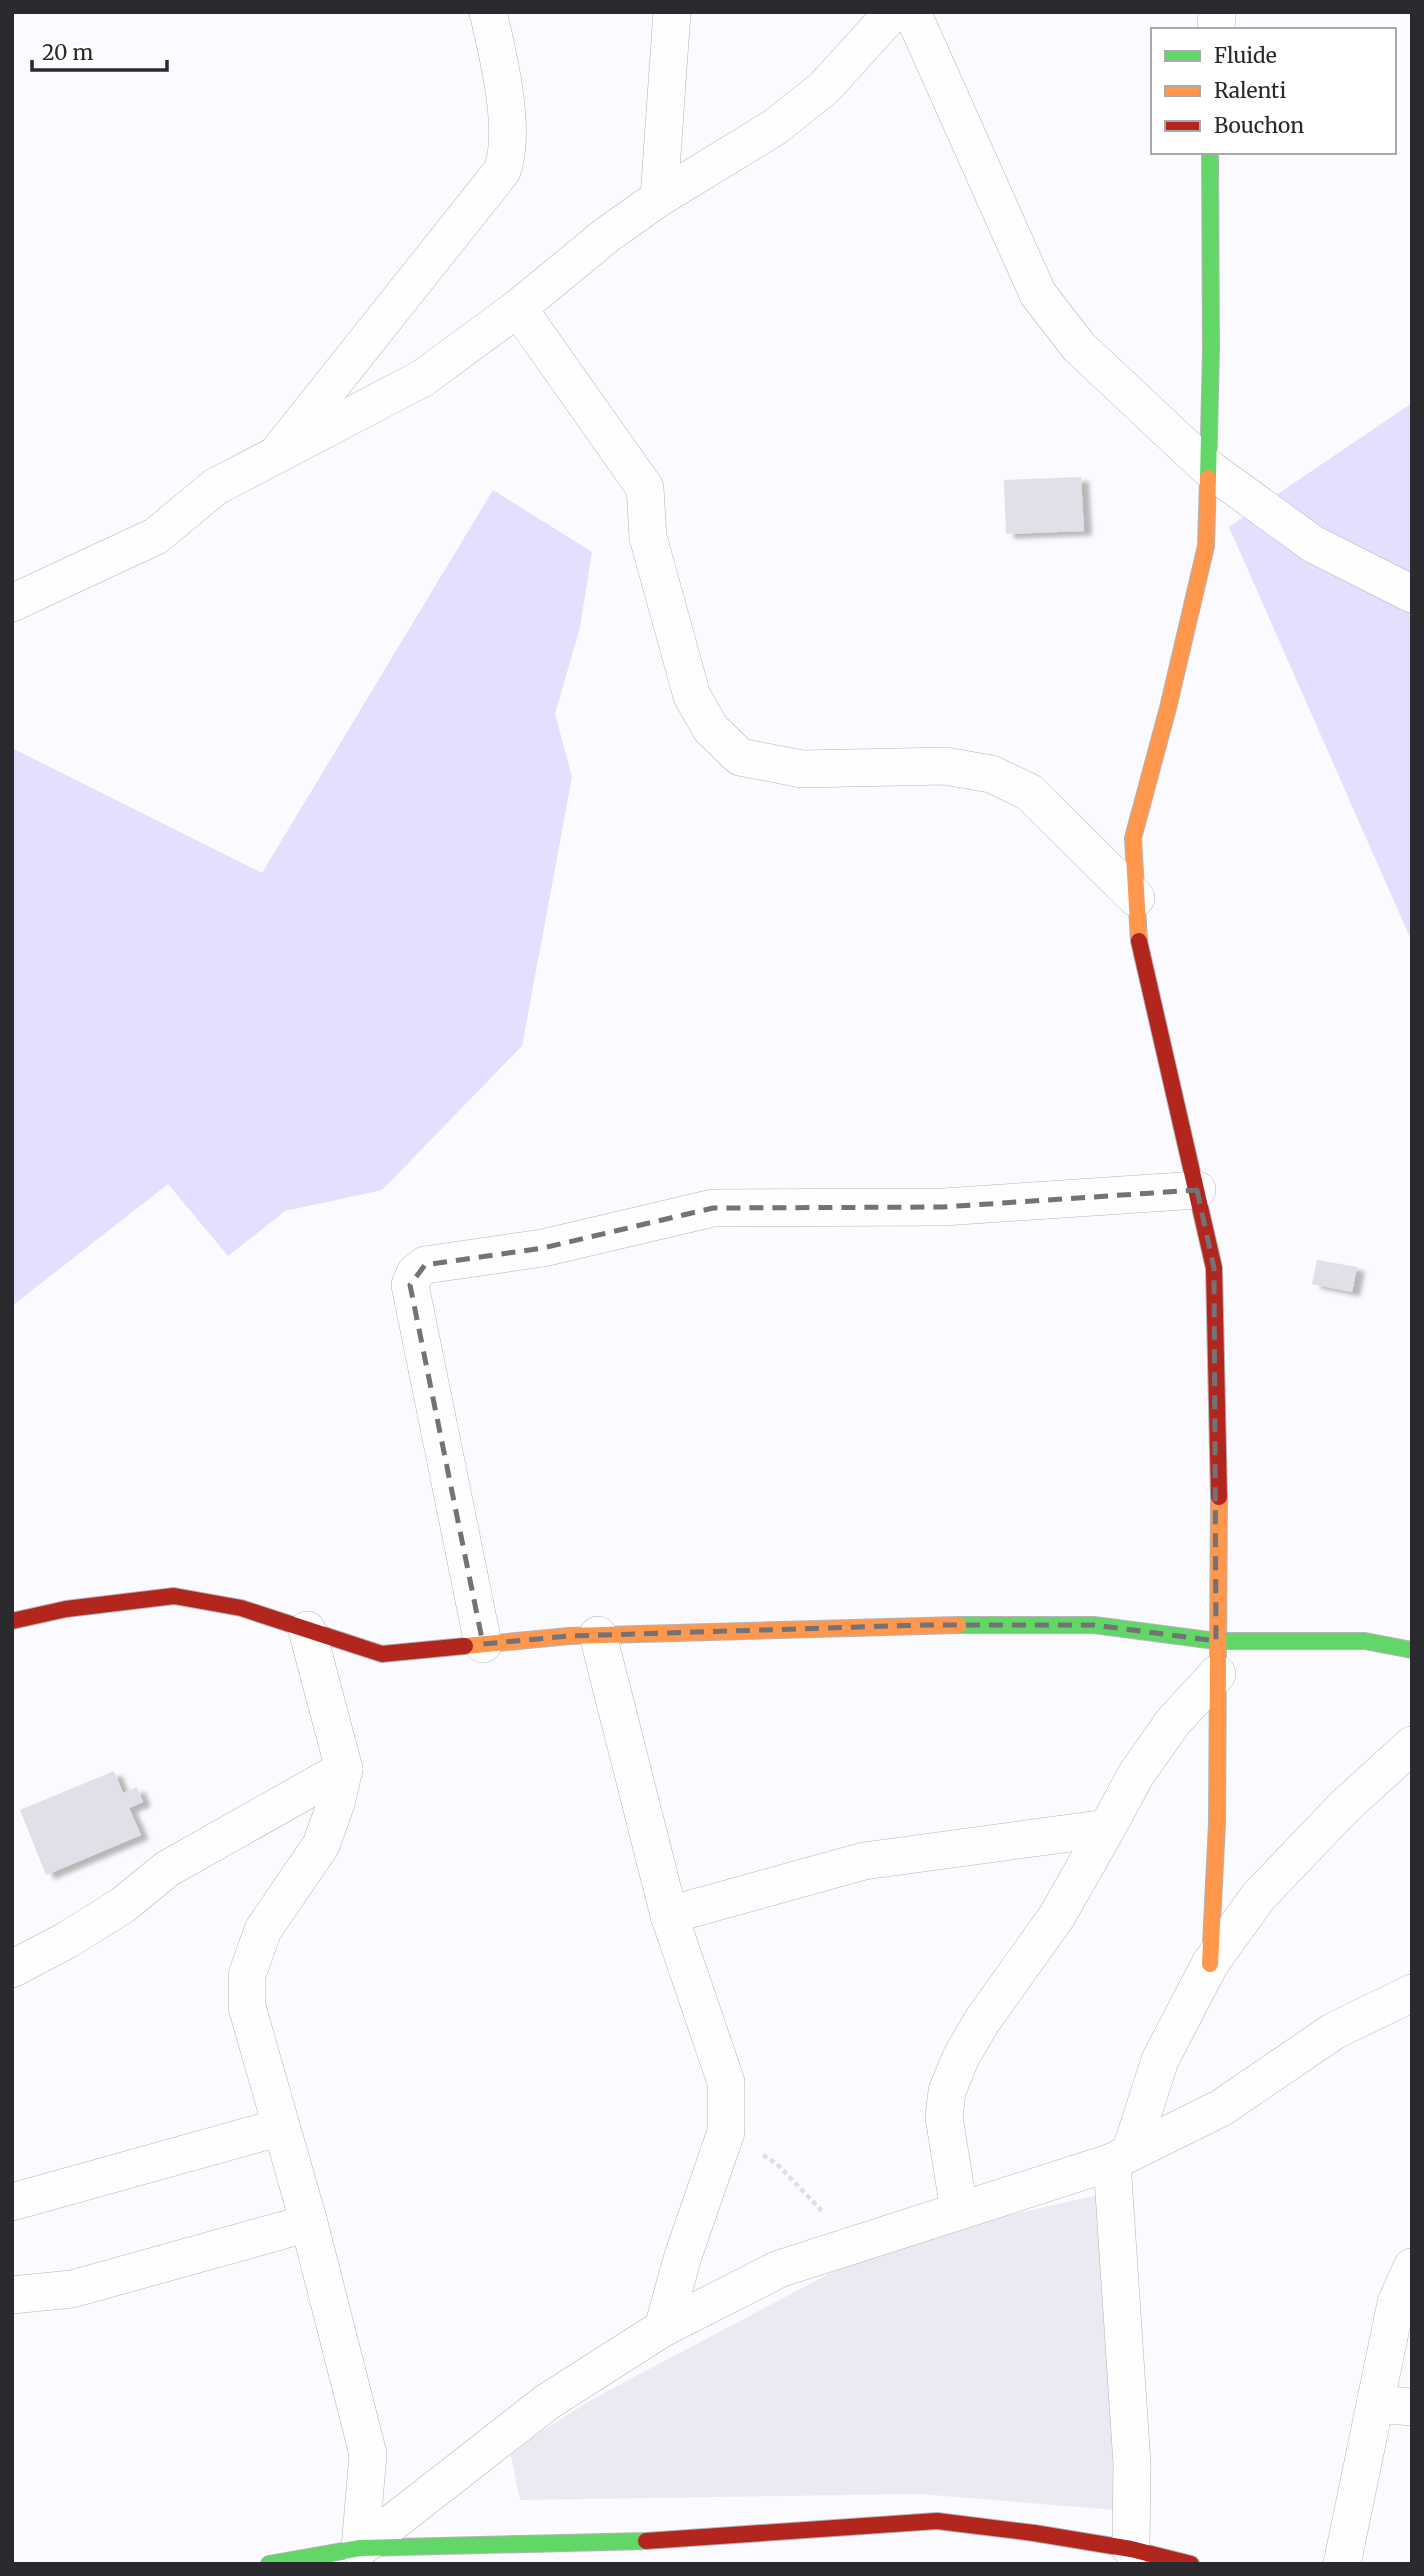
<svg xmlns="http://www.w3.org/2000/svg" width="1424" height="2576" font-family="Merriweather,serif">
  <defs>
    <filter id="shadow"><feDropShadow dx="8" dy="4.5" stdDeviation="2" flood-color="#0004"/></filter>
  </defs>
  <rect width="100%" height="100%" fill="#fbfafe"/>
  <polygon fill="#ebeaf2" points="1107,2193 1127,2511 919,2494 520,2500 510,2451 591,2400 838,2269 970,2224"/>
  <g fill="#e3dffe">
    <polygon points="1412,403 1412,942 1229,527"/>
    <polygon points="493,490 592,552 580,627 555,714 572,777 522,1046 382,1190 285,1211 228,1256 168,1184 12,1306 12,748 262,873"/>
  </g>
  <g fill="#e1e0e9" filter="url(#shadow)">
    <polygon points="1081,477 1084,531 1006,534 1004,480"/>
    <polygon points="1317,1260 1357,1267 1352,1292 1312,1284"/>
    <polygon points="114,1771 123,1793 137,1787 143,1802 129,1808 141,1835 46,1875 20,1810"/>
  </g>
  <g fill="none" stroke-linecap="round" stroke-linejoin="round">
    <defs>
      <g id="street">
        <polyline points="912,12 1038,294 1079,347 1208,468 1313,544 1412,594"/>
        <polyline points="1216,30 1217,12"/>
        <polyline points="659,198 672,12"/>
        <polyline points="518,308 645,488 648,537 692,696 711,729 740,757 802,769 945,766 991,774 1029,792 1136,898"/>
        <path d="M 283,446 L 502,171 C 517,131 498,54 488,12"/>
        <polyline points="12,603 156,536 215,487 423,378 518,308 608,234 659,198 775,127 824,88 893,12"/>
        <polyline points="307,1630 344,1769 336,1803 321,1845 263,1930 247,1975 247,2007 309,2223 368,2454 360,2548"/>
        <polyline points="598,1635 669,1915 726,2082 726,2132 683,2256 663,2328"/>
        <polyline points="483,1644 410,1285 415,1273 425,1265 543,1248 713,1208 943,1207 1197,1190"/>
        <polyline points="669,1915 864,1861 1107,1828 1137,1773 1173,1722 1217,1674"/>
        <polyline points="12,1969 67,1940 123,1905 167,1869 344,1769"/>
        <polyline points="1130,2153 1160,2060 1210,1964 1258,1897 1343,1808 1412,1745"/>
        <polyline points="1112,2162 1132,2464 1131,2549"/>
        <polyline points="12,2202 281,2127"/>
        <polyline points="959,2210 944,2117 947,2091 961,2057 982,2021 1057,1916 1107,1828"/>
        <polyline points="12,2295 72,2289 309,2223"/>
        <polyline points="1376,2404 1412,2407"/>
        <polyline points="360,2548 547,2402 663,2328 779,2269 1112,2162 1221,2108 1334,2031 1412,1993"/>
        <polyline points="1342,2564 1396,2303 1412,2267"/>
      </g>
      <g id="fast">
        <polyline points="1208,478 1211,350 1210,152"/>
        <polyline points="958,1625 1094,1625 1216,1641 1365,1641 1412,1650"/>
        <polyline points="269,2564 360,2548 646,2541"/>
      </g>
      <g id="slow">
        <polyline points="1139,941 1133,838 1168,708 1206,546 1208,478"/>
        <polyline points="465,1646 569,1636 958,1625"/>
        <polyline points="1210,1964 1217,1823 1219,1497"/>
      </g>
      <g id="jam">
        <polyline points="1139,941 1214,1268 1219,1497"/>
        <polyline points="12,1621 66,1609 174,1596 241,1608 382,1654 465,1646"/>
        <polyline points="646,2541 937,2521 1034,2533 1131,2549 1191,2564"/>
      </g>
    </defs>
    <use href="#street" stroke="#b5b4b8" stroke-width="38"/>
    <use href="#fast" stroke="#b5b4b8" stroke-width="18"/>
    <use href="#slow" stroke="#b5b4b8" stroke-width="18"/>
    <use href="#jam" stroke="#b5b4b8" stroke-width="18"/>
    <polyline stroke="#dfdfdf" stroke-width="4.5" stroke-dasharray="5 3.5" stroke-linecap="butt" points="763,2155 777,2164 822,2211"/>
    <use href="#street" stroke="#fefeff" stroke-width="37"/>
    <use href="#fast" stroke="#63d668" stroke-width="16"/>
    <use href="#slow" stroke="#ff974d" stroke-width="16"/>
    <use href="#jam" stroke="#b3261e" stroke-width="16"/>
  </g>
  <path fill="none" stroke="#727277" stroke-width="5" stroke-dasharray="14 9" stroke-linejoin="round" d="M 1197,1190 L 1214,1268 L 1216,1641 L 1094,1625 L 924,1625 L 569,1636 L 483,1644 L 410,1285 L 425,1265 L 543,1248 L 713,1208 L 943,1207 Z"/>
  <rect width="1424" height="2576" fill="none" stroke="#29292e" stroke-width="28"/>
  <rect x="1151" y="28" width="245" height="126" fill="#ffffff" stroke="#a9a9ab" stroke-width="2"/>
  <rect x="1165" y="51" width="35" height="10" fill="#63d668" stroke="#a9a9ab" stroke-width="2"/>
  <text x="1214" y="63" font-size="21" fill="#29292e">Fluide</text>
  <rect x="1165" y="86" width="35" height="10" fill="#ff974d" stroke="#a9a9ab" stroke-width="2"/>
  <text x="1214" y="98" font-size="21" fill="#29292e">Ralenti</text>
  <rect x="1165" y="121" width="35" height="10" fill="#b3261e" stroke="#a9a9ab" stroke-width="2"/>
  <text x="1214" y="133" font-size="21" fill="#29292e">Bouchon</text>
  <path d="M32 60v10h135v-10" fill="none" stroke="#29292e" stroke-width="3.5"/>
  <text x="42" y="60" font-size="21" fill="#29292e" stroke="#ffffff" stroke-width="5" paint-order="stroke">20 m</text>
</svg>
